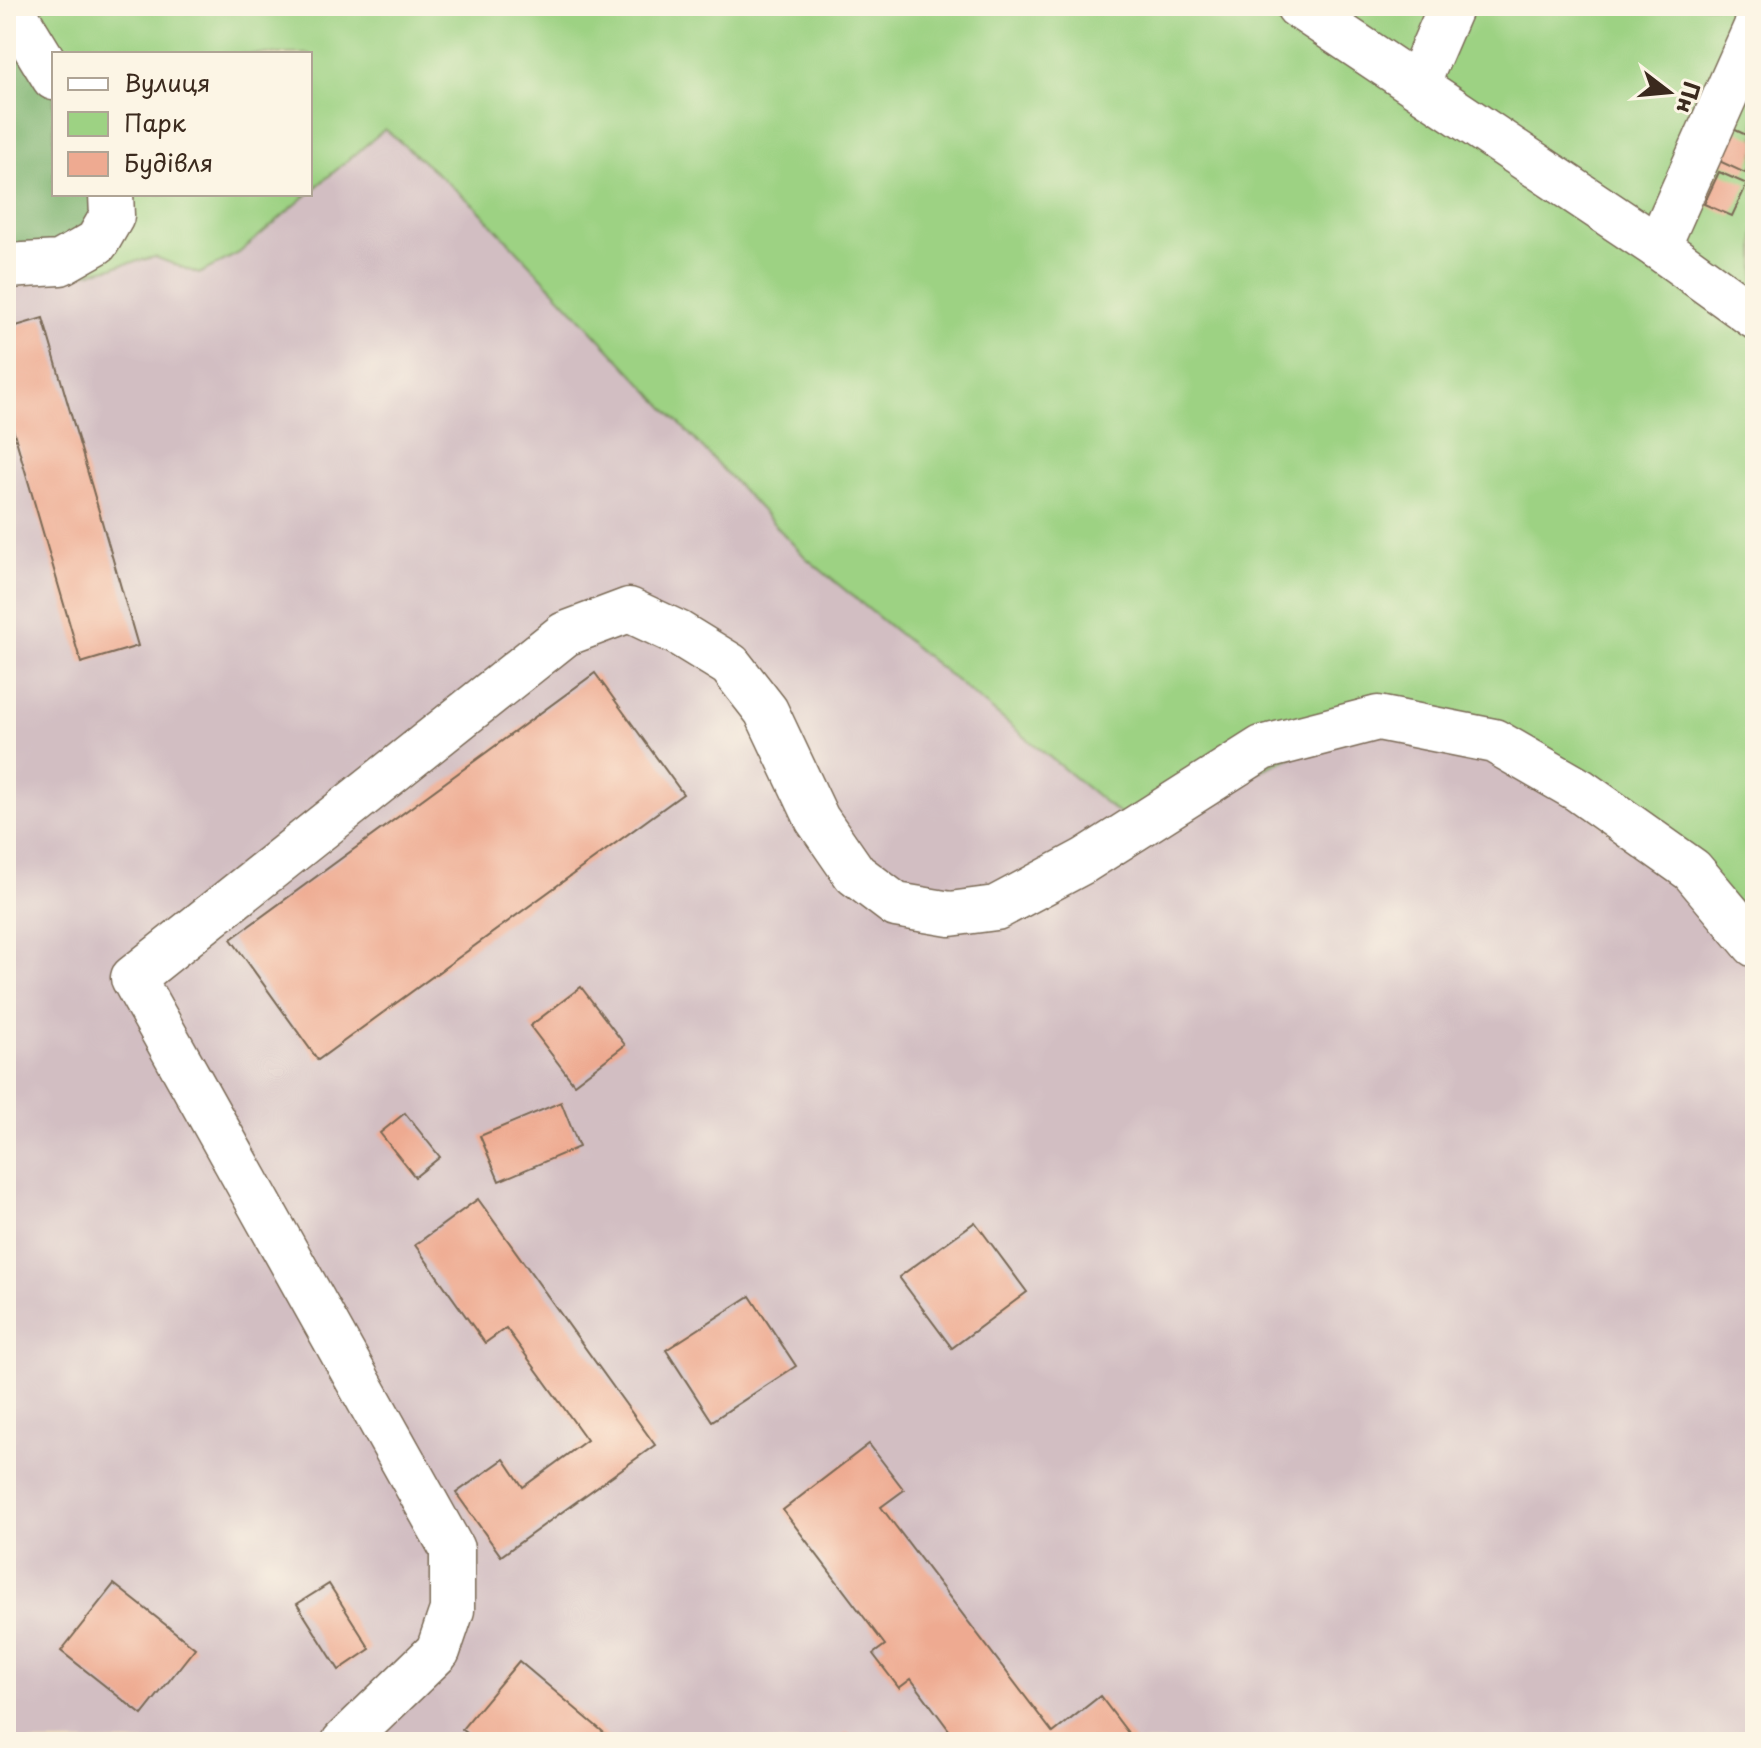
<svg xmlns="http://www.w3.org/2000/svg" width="1761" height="1748" font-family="'Playpen Sans',sans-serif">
  <rect width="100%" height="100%" fill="#fcf5e5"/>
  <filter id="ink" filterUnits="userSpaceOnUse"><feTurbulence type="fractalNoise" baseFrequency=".0125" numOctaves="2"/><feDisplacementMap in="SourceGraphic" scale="16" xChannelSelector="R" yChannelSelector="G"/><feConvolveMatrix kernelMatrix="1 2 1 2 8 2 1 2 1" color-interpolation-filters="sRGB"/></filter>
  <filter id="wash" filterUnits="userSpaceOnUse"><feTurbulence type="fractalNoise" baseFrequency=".006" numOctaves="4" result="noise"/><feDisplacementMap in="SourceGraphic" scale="32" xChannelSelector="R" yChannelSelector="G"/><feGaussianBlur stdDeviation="1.8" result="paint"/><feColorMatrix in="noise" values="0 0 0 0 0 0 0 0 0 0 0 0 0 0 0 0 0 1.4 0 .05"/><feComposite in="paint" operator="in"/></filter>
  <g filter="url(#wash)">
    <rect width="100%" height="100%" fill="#eedebb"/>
    <polygon fill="#d2bec2" points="385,128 476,207 1378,718 1494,741 1755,945 1755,1742 6,1742 6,288 70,277 155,257 199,274 310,194"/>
    <g fill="#9dd283" stroke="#6c7e50" stroke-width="2">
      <polygon points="26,6 1755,6 1755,945 1579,790 1378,718 1135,827 806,558 476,207 385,129 310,192 310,54 56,54"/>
      <polygon points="124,194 308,194 239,253 199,274 155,257 70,277"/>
    </g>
    <polygon fill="#7eb471" stroke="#5c6f48" stroke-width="2" points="6,17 54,93 54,194 98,194 100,209 57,248 6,253"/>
    <g id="blocks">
      <g fill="#eeaa91">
        <polygon points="1731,128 1755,139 1755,150 1745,173 1717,160"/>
        <polygon points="1719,172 1747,184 1732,216 1704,204"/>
        <polygon points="43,318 138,646 81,663 6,405 6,329"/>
        <polygon points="595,673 683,794 318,1060 231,939"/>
        <polygon points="581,987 625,1045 574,1084 530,1026"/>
        <polygon points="561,1102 579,1147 499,1181 480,1136"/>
        <polygon points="405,1113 440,1157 415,1177 380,1133"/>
        <polygon points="478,1199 655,1445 501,1556 456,1493 504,1459 523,1487 587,1440 506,1328 485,1343 415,1245"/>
        <polygon points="975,1222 1027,1292 952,1348 899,1277"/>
        <polygon points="750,1296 796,1366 712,1421 666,1350"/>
        <polygon points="869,1444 904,1490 881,1507 1053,1733 1100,1696 1135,1742 958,1742 911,1679 899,1688 873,1654 885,1645 783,1510"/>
        <polygon points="114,1584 195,1648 142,1715 61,1651"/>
        <polygon points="329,1584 370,1649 339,1670 297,1604"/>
        <polygon points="519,1661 615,1742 478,1742 462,1729"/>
        <polygon points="847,1732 855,1742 835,1742"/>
      </g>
    </g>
  </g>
  <g filter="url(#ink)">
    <use href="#blocks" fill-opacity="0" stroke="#7a6955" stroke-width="2"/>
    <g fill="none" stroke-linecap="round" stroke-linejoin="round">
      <defs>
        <g id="minor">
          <polyline points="10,6 54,78"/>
          <polyline points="1298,6 1658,247 1755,317"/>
          <polyline points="1417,85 1451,6"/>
          <polyline points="1658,247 1755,29"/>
          <polyline points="6,266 60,263 97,242 112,216 111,194"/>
          <polyline points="344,1742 438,1651 452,1610 452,1549 133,978 565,634 629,610 678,633 730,665 766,711 817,819 855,874 896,905 950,914 996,908 1084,861 1262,748 1378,718 1494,741 1579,790 1692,870 1755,945"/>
        </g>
      </defs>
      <use href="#minor" stroke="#7a6955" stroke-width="47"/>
      <use href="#minor" stroke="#fff" stroke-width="44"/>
    </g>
  </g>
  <rect width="1761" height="1748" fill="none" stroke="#fcf5e5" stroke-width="32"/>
  <rect x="52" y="52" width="260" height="144" fill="#fcf5e5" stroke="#afa495" stroke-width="2"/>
  <rect x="68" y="78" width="40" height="12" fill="#ffffff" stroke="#afa495" stroke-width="2"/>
  <text x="124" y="92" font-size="24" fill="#3b2a1e">Вулиця</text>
  <rect x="68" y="112" width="40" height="24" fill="#9dd283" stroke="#afa495" stroke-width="2"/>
  <text x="124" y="132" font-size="24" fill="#3b2a1e">Парк</text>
  <rect x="68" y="152" width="40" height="24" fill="#eeaa91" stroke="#afa495" stroke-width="2"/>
  <text x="124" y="172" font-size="24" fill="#3b2a1e">Будівля</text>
  <g transform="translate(1669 92) rotate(106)" stroke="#fcf5e5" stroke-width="6" paint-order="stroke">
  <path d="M0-6L14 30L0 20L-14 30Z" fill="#3b2a1e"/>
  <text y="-12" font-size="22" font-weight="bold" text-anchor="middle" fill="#3b2a1e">Пн</text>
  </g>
</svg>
